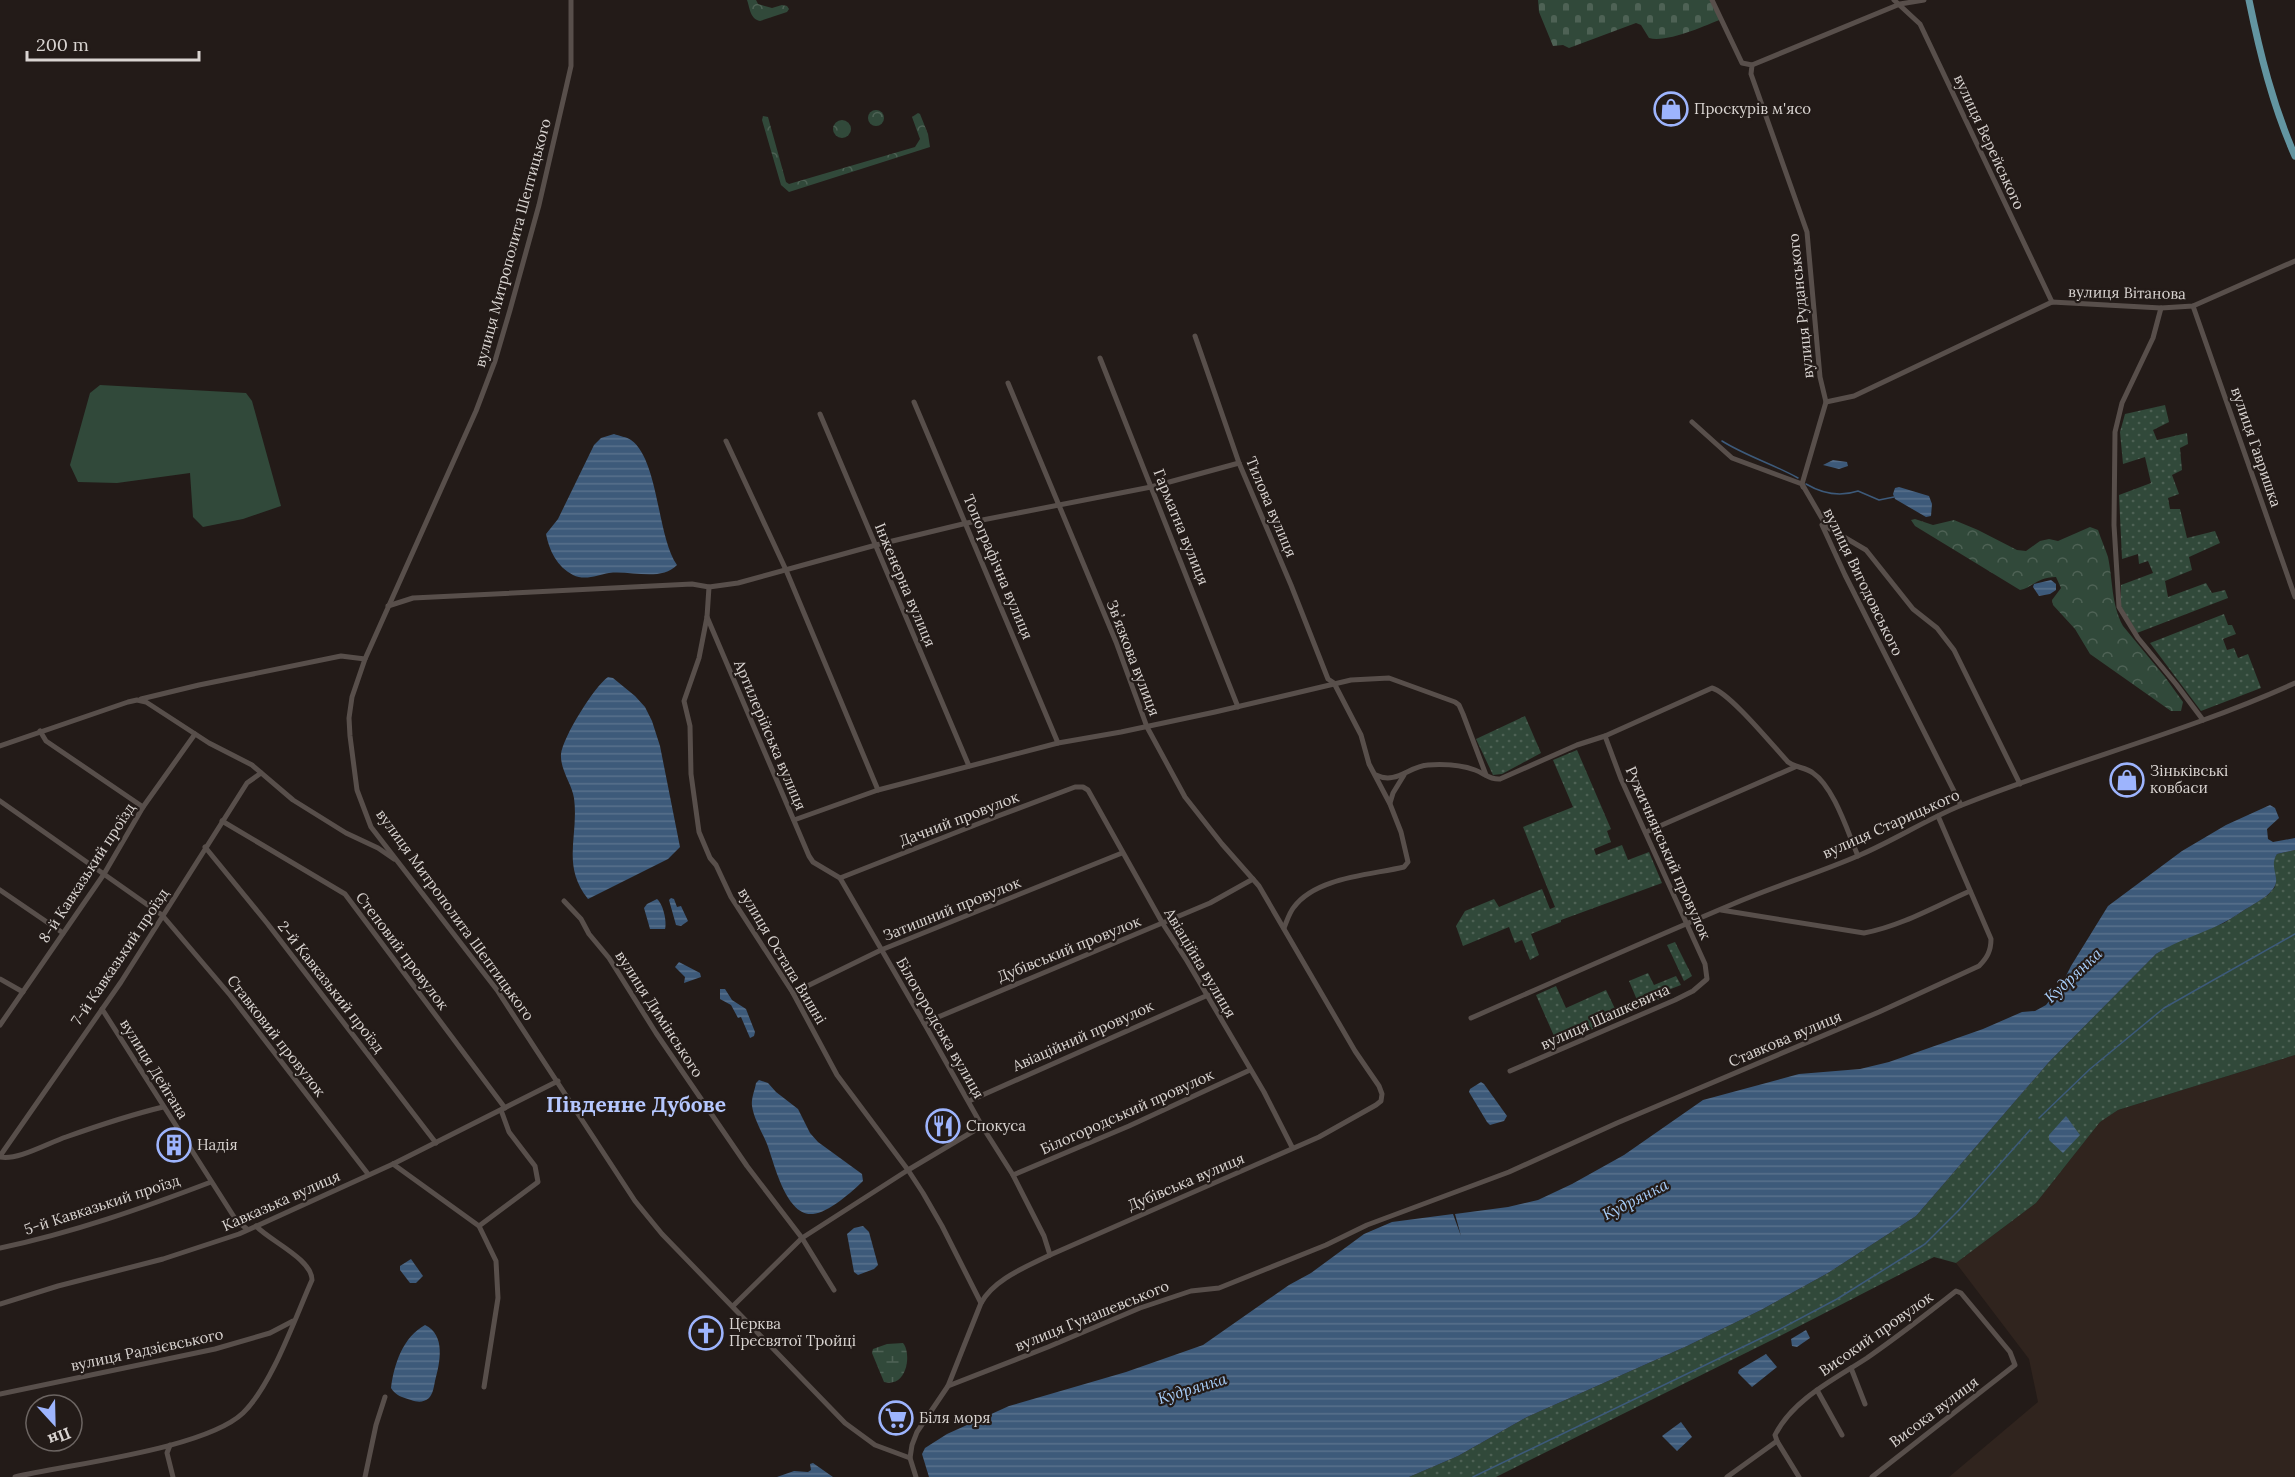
<svg xmlns="http://www.w3.org/2000/svg" width="2295" height="1477" font-family="Lora,serif">
  <defs>
    <pattern id="grass-dots" width="8" height="8" patternUnits="userSpaceOnUse" patternTransform="scale(1.5)"><rect width="8" height="8" fill="#31493a"/><path d="M2 2h.1M6 6h.1" fill="none" stroke="#4e6255" stroke-width="1.8" stroke-linecap="round"/></pattern>
    <pattern id="forest-crowns" width="20" height="18" patternUnits="userSpaceOnUse" patternTransform="scale(1.5)"><rect width="20" height="18" fill="#31493a"/><path d="M2 6a3 3 0 1 1 6 0M12 15a3 3 0 1 1 6 0" fill="none" stroke="#4e6255"/></pattern>
    <pattern id="wetland-marsh" width="20" height="14" patternUnits="userSpaceOnUse" patternTransform="scale(1.5)"><rect width="20" height="14" fill="#31493a"/><path d="M1 5h8M5 5V1M11 12h8M15 12V8" fill="none" stroke="#4e6255"/></pattern>
    <pattern id="cemetery-stones" width="16" height="16" patternUnits="userSpaceOnUse" patternTransform="scale(1.5)"><rect width="16" height="16" fill="#31493a"/><path d="M2 7V4a2 2 0 0 1 4 0v3zM10 15v-3a2 2 0 0 1 4 0v3z" fill="#4e6255"/></pattern>
    <pattern id="water-rules" width="6" height="5" patternUnits="userSpaceOnUse" patternTransform="scale(1.5)"><rect width="6" height="5" fill="#3d5a7a"/><path d="M0 2.5h6" fill="none" stroke="#58718c"/></pattern>
  </defs>
  <rect width="100%" height="100%" fill="#231b18"/>
  <polygon fill="#30241e" points="2295,1055 2295,1477 1949,1477 2038,1402 2029,1359 1956,1263 2036,1203 2100,1122 2118,1110"/>
  <g fill="url(#grass-dots)">
    <polygon points="2165,405 2169,422 2153,430 2157,440 2187,433 2188,444 2180,448 2182,470 2172,475 2179,494 2168,498 2170,509 2180,509 2187,538 2215,531 2220,543 2189,557 2192,570 2165,581 2168,597 2206,583 2212,593 2225,590 2228,598 2137,633 2121,606 2121,585 2153,573 2148,561 2139,564 2138,554 2122,559 2119,495 2151,483 2145,457 2123,464 2120,432 2125,414"/>
    <polygon points="2224,614 2228,625 2232,625 2236,634 2223,639 2227,650 2234,648 2238,658 2248,654 2261,688 2201,711 2150,643"/>
    <polygon points="1525,716 1541,753 1502,774 1493,775 1476,739"/>
    <polygon points="1577,750 1611,829 1607,831 1611,842 1594,849 1596,855 1622,845 1628,860 1649,852 1662,883 1561,920 1561,922 1531,934 1539,955 1530,960 1522,940 1515,943 1509,927 1463,946 1456,926 1465,911 1494,899 1499,907 1542,889 1550,909 1555,907 1523,827 1573,807 1553,760"/>
    <polygon points="2295,850 2295,1055 2118,1110 2100,1122 2036,1203 1956,1263 1934,1257 1778,1337 1496,1477 1409,1477 1458,1456 1527,1417 1687,1346 1761,1310 1828,1273 1916,1216 2049,1062 2156,954 2177,941 2224,923 2268,895 2275,887 2276,878 2272,862 2277,854"/>
    <polygon points="1675,942 1692,976 1684,981 1667,945"/>
    <polygon points="1648,973 1654,985 1676,976 1681,985 1658,994 1660,999 1640,1007 1629,981"/>
    <polygon points="1556,986 1566,1008 1606,990 1619,1017 1558,1045 1536,995"/>
  </g>
  <g fill="url(#forest-crowns)">
    <path d="M 747,0 L 756,0 L 758,4 L 772,8 L 782,5 L 787,6 L 789,9 L 787,12 L 760,21 C 750,19 750,8 747,0 Z"/>
    <circle cx="876" cy="118" r="8"/>
    <polygon points="918,113 920,114 928,134 930,147 789,192 781,185 762,120 763,116 768,117 786,182 789,184 915,147 920,139 912,117"/>
    <circle cx="842" cy="129" r="9"/>
    <path d="M 1915,519 L 1933,525 L 1954,520 L 1978,530 L 2017,550 L 2026,551 L 2040,541 L 2049,539 L 2058,541 L 2090,527 L 2098,530 C 2101,539 2105,548 2108,557 C 2113,581 2111,603 2123,626 L 2165,677 L 2183,702 L 2181,711 L 2171,711 L 2090,654 L 2075,629 L 2053,605 L 2052,600 L 2061,588 L 2056,577 C 2037,577 2032,588 2020,590 L 1915,526 L 1911,520 Z"/>
  </g>
  <path fill="url(#wetland-marsh)" d="M 903,1343 C 912,1354 907,1388 884,1382 L 872,1353 L 873,1349 L 887,1344 Z"/>
  <path fill="url(#cemetery-stones)" d="M 1538,0 L 1712,0 L 1722,19 C 1704,26 1667,43 1649,38 L 1641,25 L 1636,23 L 1569,48 L 1563,45 L 1553,46 L 1539,12 Z"/>
  <polygon fill="#31493a" points="100,385 246,393 252,401 281,506 243,519 203,527 193,517 190,473 117,483 78,482 70,465 90,393"/>
  <g fill="url(#water-rules)">
    <path d="M 614,434 C 619,436 627,437 631,440 C 659,460 657,537 677,565 C 661,582 630,570 609,573 C 598,575 585,581 573,575 C 557,567 549,550 546,534 L 558,519 L 594,445 L 601,438 Z"/>
    <polygon points="1833,460 1847,462 1848,466 1839,469 1823,465"/>
    <polygon points="1899,487 1929,496 1932,504 1931,516 1926,517 1895,499 1893,494 1895,488"/>
    <polygon points="2051,580 2056,584 2056,590 2050,594 2039,596 2033,587 2034,584"/>
    <path d="M 608,677 L 613,678 L 635,696 L 645,707 L 652,721 L 660,746 L 680,847 L 668,859 L 588,899 C 561,865 579,837 574,798 C 572,784 560,770 561,754 C 563,737 594,687 608,677 Z"/>
    <path d="M 2270,805 L 2275,808 L 2279,818 L 2267,829 L 2268,839 L 2273,842 L 2295,838 L 2295,850 L 2277,854 C 2268,868 2282,877 2273,889 C 2268,896 2259,901 2251,906 C 2242,911 2233,918 2223,923 C 2199,935 2180,939 2156,954 L 2049,1062 L 1916,1216 L 1828,1273 L 1761,1310 L 1687,1346 L 1527,1417 L 1458,1456 L 1409,1477 L 929,1477 L 922,1454 L 925,1448 L 947,1434 L 1009,1406 L 1126,1372 L 1203,1345 L 1289,1285 L 1311,1273 L 1364,1234 L 1392,1222 L 1453,1214 L 1461,1236 L 1455,1214 L 1508,1207 L 1538,1200 L 1572,1184 L 1624,1155 L 1703,1100 L 1799,1074 L 1860,1069 L 1889,1062 L 1983,1029 L 2022,1012 L 2035,1011 L 2046,1005 L 2061,986 L 2071,966 L 2108,906 L 2182,851 L 2226,825 Z"/>
    <polygon points="671,898 674,899 677,907 681,906 688,921 681,926 676,925 669,900"/>
    <path d="M 657,899 C 663,904 667,921 665,929 L 650,929 L 644,908 L 647,904 Z"/>
    <polygon points="679,962 700,973 701,977 684,983 685,977 675,967"/>
    <polygon points="720,989 725,989 732,1000 746,1009 755,1032 754,1036 750,1038 741,1017 738,1018 731,1005 720,999"/>
    <path d="M 759,1080 L 768,1083 L 776,1092 L 798,1109 L 810,1133 L 818,1142 L 862,1174 L 863,1181 C 853,1191 828,1213 813,1214 C 786,1217 774,1162 767,1144 C 762,1132 754,1119 752,1106 C 751,1098 755,1090 756,1083 Z"/>
    <polygon points="1481,1082 1484,1084 1507,1116 1504,1121 1490,1125 1487,1122 1469,1092 1470,1089"/>
    <polygon points="2066,1116 2080,1135 2063,1153 2049,1140 2049,1135"/>
    <polygon points="863,1226 869,1232 878,1265 874,1269 858,1275 854,1272 847,1234 854,1228"/>
    <polygon points="411,1259 423,1276 416,1283 410,1283 400,1270 400,1266"/>
    <path d="M 425,1325 C 446,1335 440,1363 435,1381 C 434,1386 433,1394 429,1398 C 423,1403 417,1402 411,1400 C 402,1397 396,1396 391,1388 C 394,1364 403,1337 425,1325 Z"/>
    <polygon points="1806,1330 1810,1338 1797,1347 1792,1346 1791,1339"/>
    <polygon points="1766,1354 1777,1367 1752,1387 1738,1373 1739,1370"/>
    <polygon points="1681,1422 1692,1437 1677,1451 1662,1436"/>
    <polygon points="813,1463 833,1477 777,1477 794,1471 808,1472 811,1470 810,1464"/>
  </g>
  <g fill="none" stroke-linecap="round" stroke-linejoin="round">
    <g stroke="#3d5a7a" stroke-width="1.5">
      <path d="M 1722,441 C 1746,456 1773,464 1798,478"/>
      <path d="M 1806,484 C 1823,494 1840,497 1858,491 L 1879,500 L 1894,497"/>
      <polyline points="2039,1118 2090,1069 2164,1008 2295,934"/>
      <polyline points="1473,1477 1778,1330 1837,1299 1925,1244 1959,1210 2030,1130"/>
    </g>
    <g stroke="#584f4b" stroke-width="5">
      <polyline points="571,0 571,66 566,88 539,205 510,310 495,361 476,411 365,659 352,697 349,718 350,736 357,790 371,827 497,990 635,1201 662,1234 845,1423 875,1445 910,1458"/>
      <polyline points="1712,0 1742,63 1752,65 1751,74 1807,232 1820,377 1826,402 1802,484 1827,527 1866,550 1913,609 1937,628 1954,650 2020,784"/>
      <polyline points="1894,0 1920,24 2052,302"/>
      <polyline points="1752,65 1900,4 1924,0"/>
      <polyline points="2193,306 2295,597"/>
      <polyline points="2161,308 2153,338 2122,403 2115,432 2114,525 2119,607 2138,638 2176,684 2203,720"/>
      <path d="M 1195,336 L 1239,463 L 1291,585 L 1328,679 L 1334,683 L 1361,735 L 1369,764 L 1390,804 L 1401,832 L 1408,862 L 1404,867 C 1371,875 1316,877 1294,907 C 1289,913 1287,921 1284,928"/>
      <polyline points="1100,358 1238,707"/>
      <polyline points="914,402 1058,743"/>
      <polyline points="1826,402 1854,396 2052,302 2161,308 2193,306 2295,261"/>
      <polyline points="820,414 969,766"/>
      <polyline points="1692,422 1732,458 1802,484 1803,487"/>
      <polyline points="726,441 786,570 878,790"/>
      <polyline points="1822,525 1845,575 1961,805"/>
      <polyline points="709,587 707,617 699,658 684,701 690,726 691,774 699,832 710,858 716,865 731,897 793,993 837,1075 908,1170 923,1193 942,1226 981,1303"/>
      <polyline points="388,606 413,598 692,584 709,587 738,583 876,545 967,523 1151,487 1239,463"/>
      <polyline points="707,617 809,856 813,862 840,878 924,1023 982,1126 1013,1175 1044,1236 1050,1255"/>
      <polyline points="141,699 199,685 341,656 365,659"/>
      <polyline points="40,731 46,741 143,807"/>
      <polyline points="0,746 128,702 137,700 146,702 209,743 252,765 293,800 346,833 378,848 394,859"/>
      <path d="M 1376,775 C 1396,785 1409,766 1428,765 C 1443,764 1461,765 1475,770 C 1484,773 1490,780 1500,779 L 1577,745 L 1605,736 L 1712,688 C 1730,693 1773,746 1788,762 C 1796,768 1805,767 1813,773 C 1834,787 1848,833 1858,856"/>
      <polyline points="0,801 162,915 230,995 368,1174"/>
      <polyline points="1390,803 1393,793 1404,775"/>
      <polyline points="794,820 878,790 1058,743 1121,732 1215,712 1351,680 1389,678 1455,702 1459,705 1463,714 1486,775"/>
      <polyline points="222,821 345,894 505,1108"/>
      <polyline points="1646,832 1795,767"/>
      <polyline points="205,847 267,923 436,1143"/>
      <polyline points="840,878 998,816 1075,787 1083,787 1088,790 1163,924 1187,961 1264,1092 1292,1147"/>
      <polyline points="0,890 63,933"/>
      <polyline points="564,901 581,919 589,934 609,958 656,1033 747,1166 802,1238 834,1290"/>
      <path d="M 1721,910 L 1864,933 C 1901,926 1936,906 1970,891"/>
      <polyline points="0,979 23,992"/>
      <polyline points="793,993 881,950 1122,853"/>
      <polyline points="102,1009 236,1220 247,1229"/>
      <path d="M 1471,1018 C 1558,980 1645,941 1733,904 C 1775,886 1819,873 1860,855 C 1895,840 1927,819 1962,805 C 2072,761 2187,732 2295,683"/>
      <polyline points="924,1023 1210,903 1253,879"/>
      <polyline points="0,1025 104,874 143,807 195,734"/>
      <polyline points="1510,1071 1675,1000 1693,991 1707,979 1705,964 1621,779 1605,736"/>
      <polyline points="969,1101 1208,995"/>
      <polyline points="0,1156 121,982 247,783 261,773"/>
      <path d="M 0,1157 C 17,1161 48,1143 66,1137 C 97,1126 130,1115 163,1107"/>
      <polyline points="393,1164 479,1226 496,1261 498,1298 484,1387"/>
      <polyline points="1013,1175 1129,1126 1250,1070"/>
      <polyline points="479,1226 538,1182 535,1166 509,1132 501,1110"/>
      <path d="M 0,1248 C 72,1233 143,1208 211,1182"/>
      <polyline points="0,1304 58,1286 163,1259 239,1234 393,1164 558,1081"/>
      <polyline points="733,1306 802,1238 908,1170 982,1126"/>
      <polyline points="1851,1368 1865,1404"/>
      <path d="M 948,1386 L 1048,1347 L 1140,1308 L 1191,1291 L 1219,1288 L 1326,1245 L 1367,1225 L 1509,1172 L 1617,1123 L 1879,1012 L 1979,966 C 1987,958 1991,951 1991,939 L 1938,816"/>
      <polyline points="1817,1390 1842,1435"/>
      <polyline points="0,1394 215,1349 270,1333 293,1321"/>
      <polyline points="170,1445 167,1453 173,1477"/>
      <path d="M 15,1477 C 70,1464 205,1449 243,1413 C 272,1385 295,1318 312,1280 C 312,1259 270,1241 256,1226"/>
      <polyline points="365,1477 376,1425 385,1397"/>
      <path d="M 916,1477 L 910,1458 L 912,1445 L 917,1432 L 948,1386 L 981,1303 C 994,1279 1026,1267 1050,1255 L 1319,1137 L 1376,1105 L 1381,1101 L 1382,1094 L 1379,1086 L 1355,1051 L 1259,886 L 1222,844 L 1185,797 L 1147,727 L 1116,642 L 1008,383"/>
      <polyline points="1727,1477 1777,1441"/>
      <path d="M 1799,1477 L 1777,1441 L 1775,1435 C 1793,1399 1835,1379 1867,1358 C 1897,1337 1927,1314 1956,1291 L 1961,1293 L 2010,1352 L 2015,1365 L 1872,1477"/>
    </g>
    <path stroke="#6395a1" stroke-width="7" d="M 2249,0 C 2260,54 2273,106 2295,156"/>
  </g>
  <defs>
    <symbol id="shop-ring" viewBox="-11 -11 22 22"><circle r="9.5" fill="#231b18" stroke="#9db4fd" stroke-width="1.5"/><path d="M-5-2.5h2.3a2.7 3.5 0 0 1 5.4 0H5L5.5 6h-11ZM-1.5-2.5h3a1.5 2.3 0 0 0-3 0Z" fill="#9db4fd"/></symbol>
    <symbol id="restaurant-ring" viewBox="-11 -11 22 22"><circle r="9.5" fill="#231b18" stroke="#9db4fd" stroke-width="1.5"/><path d="M-5-6h1v4h1v-4h1v4h1v-4h1v5L-1.5 .5V6h-2V.5L-5-1ZM5-6V6H3V1.5H1.5Q1.5-4 5-6Z" fill="#9db4fd"/></symbol>
    <symbol id="building-ring" viewBox="-11 -11 22 22"><circle r="9.5" fill="#231b18" stroke="#9db4fd" stroke-width="1.5"/><path d="M-4-6H4V6H1V3H-1V6H-4ZM-2.5-4.3h1.7v1.8h-1.7ZM.8-4.3h1.7v1.8H.8ZM-2.5-1h1.7V.8h-1.7ZM.8-1h1.7V.8H.8Z" fill="#9db4fd"/></symbol>
    <symbol id="church-ring" viewBox="-11 -11 22 22"><circle r="9.5" fill="#231b18" stroke="#9db4fd" stroke-width="1.5"/><path d="M-1.2-6h2.4v3.5h3.3v2.4h-3.3V6h-2.4V-.1h-3.3v-2.4h3.3Z" fill="#9db4fd"/></symbol>
    <symbol id="supermarket-ring" viewBox="-11 -11 22 22"><circle r="9.5" fill="#231b18" stroke="#9db4fd" stroke-width="1.5"/><path d="M-6-5.5h2.5l.6 2H6L4.5 2H-2.5L-4.4-4H-6ZM-1.5 3.2a1.3 1.3 0 1 0 .1 0ZM3 3.2a1.3 1.3 0 1 0 .1 0Z" fill="#9db4fd"/></symbol>
  </defs>
  <g fill-rule="evenodd">
    <use href="#shop-ring" x="1652" y="90" width="38" height="38"/>
    <use href="#shop-ring" x="2108" y="761" width="38" height="38"/>
    <use href="#restaurant-ring" x="924" y="1107" width="38" height="38"/>
    <use href="#building-ring" x="155" y="1126" width="38" height="38"/>
    <use href="#church-ring" x="687" y="1314" width="38" height="38"/>
    <use href="#supermarket-ring" x="877" y="1399" width="38" height="38"/>
  </g>
  <g text-anchor="middle" stroke-width="4.5" stroke-linejoin="round" paint-order="stroke">
    <g font-size="15" fill="#d9d4d1" stroke="#231b18" text-anchor="start">
      <text x="1694" y="114">Проскурів м'ясо</text>
      <text x="2150" y="776">Зіньківські<tspan x="2150" dy="17">ковбаси</tspan></text>
      <text x="966" y="1131">Спокуса</text>
      <text x="197" y="1150">Надія</text>
      <text x="729" y="1329">Церква<tspan x="729" dy="17">Пресвятої Тройці</tspan></text>
      <text x="919" y="1423">Біля моря</text>
    </g>
    <g font-size="15" fill="#d9d4d1" stroke="#231b18">
      <text transform="translate(1989 142) rotate(65)" y="5">вулиця Верейського</text>
      <text transform="translate(513 243) rotate(-75)" y="5">вулиця Митрополита Шептицького</text>
      <text transform="translate(2127 293) rotate(1)" y="5">вулиця Вітанова</text>
      <text transform="translate(1801 306) rotate(-96)" y="5">вулиця Руданського</text>
      <text transform="translate(2256 447) rotate(71)" y="5">вулиця Гавришка</text>
      <text transform="translate(1271 507) rotate(67)" y="5">Тилова вулиця</text>
      <text transform="translate(1181 527) rotate(68)" y="5">Гарматна вулиця</text>
      <text transform="translate(998 567) rotate(67)" y="5">Топографічна вулиця</text>
      <text transform="translate(1863 582) rotate(64)" y="5">вулиця Вигодовського</text>
      <text transform="translate(905 585) rotate(67)" y="5">Інженерна вулиця</text>
      <text transform="translate(1133 658) rotate(69)" y="5">Звʼязкова вулиця</text>
      <text transform="translate(770 735) rotate(67)" y="5">Артилерійська вулиця</text>
      <text transform="translate(959 819) rotate(-21)" y="5">Дачний провулок</text>
      <text transform="translate(1891 824) rotate(-24)" y="5">вулиця Старицького</text>
      <text transform="translate(1668 853) rotate(66)" y="5">Ружичнянський провулок</text>
      <text transform="translate(87 873) rotate(-57)" y="5">8-й Кавказький проїзд</text>
      <text transform="translate(952 909) rotate(-22)" y="5">Затишний провулок</text>
      <text transform="translate(455 915) rotate(54)" y="5">вулиця Митрополита Шептицького</text>
      <text transform="translate(1069 949) rotate(-22)" y="5">Дубівський провулок</text>
      <text transform="translate(402 951) rotate(53)" y="5">Степовий провулок</text>
      <text transform="translate(782 956) rotate(59)" y="5">вулиця Остапа Вишні</text>
      <text transform="translate(120 957) rotate(-56)" y="5">7-й Кавказький проїзд</text>
      <text transform="translate(1200 963) rotate(59)" y="5">Авіаційна вулиця</text>
      <text transform="translate(331 987) rotate(52)" y="5">2-й Кавказький проїзд</text>
      <text transform="translate(659 1014) rotate(57)" y="5">вулиця Димінського</text>
      <text transform="translate(1605 1017) rotate(-24)" y="5">вулиця Шашкевича</text>
      <text transform="translate(940 1028) rotate(60)" y="5">Білогородська вулиця</text>
      <text transform="translate(276 1036) rotate(52)" y="5">Ставковий провулок</text>
      <text transform="translate(1083 1036) rotate(-24)" y="5">Авіаційний провулок</text>
      <text transform="translate(1785 1039) rotate(-23)" y="5">Ставкова вулиця</text>
      <text transform="translate(154 1069) rotate(58)" y="5">вулиця Дейгана</text>
      <text transform="translate(1127 1112) rotate(-24)" y="5">Білогородський провулок</text>
      <text transform="translate(1186 1182) rotate(-23)" y="5">Дубівська вулиця</text>
      <text transform="translate(281 1201) rotate(-24)" y="5">Кавказька вулиця</text>
      <text transform="translate(102 1205) rotate(-18)" y="5">5-й Кавказький проїзд</text>
      <text transform="translate(1092 1316) rotate(-22)" y="5">вулиця Гунашевського</text>
      <text transform="translate(1876 1334) rotate(-35)" y="5">Високий провулок</text>
      <text transform="translate(147 1350) rotate(-12)" y="5">вулиця Радзієвського</text>
      <text transform="translate(1934 1412) rotate(-37)" y="5">Висока вулиця</text>
    </g>
    <g font-size="16" font-style="italic" fill="#a8cefa" stroke="#231b18">
      <text transform="translate(2073 975) rotate(-43)" y="6">Кудрянка</text>
      <text transform="translate(1635 1199) rotate(-27)" y="6">Кудрянка</text>
      <text transform="translate(1192 1388) rotate(-17)" y="6">Кудрянка</text>
    </g>
    <g font-size="21" font-weight="bold" fill="#b5c7fe" stroke="#231b18">
      <text x="636" y="1112">Південне Дубове</text>
    </g>
  </g>
  <g transform="translate(54 1423) rotate(158)"><circle r="28" fill="#231b18" stroke="#6c6562" stroke-width="1.5"/>
  <path d="M0-4.5L10 22L0 15L-10 22Z" fill="#9db4fd"/>
  <text y="-9" font-size="16" font-weight="bold" text-anchor="middle" fill="#d9d4d1">Пн</text>
  </g>
  <path d="M27 51v9h172v-9" fill="none" stroke="#d9d4d1" stroke-width="3"/>
  <text x="36" y="51" font-size="18" fill="#d9d4d1" stroke="#231b18" stroke-width="4.5" paint-order="stroke">200 m</text>
</svg>
